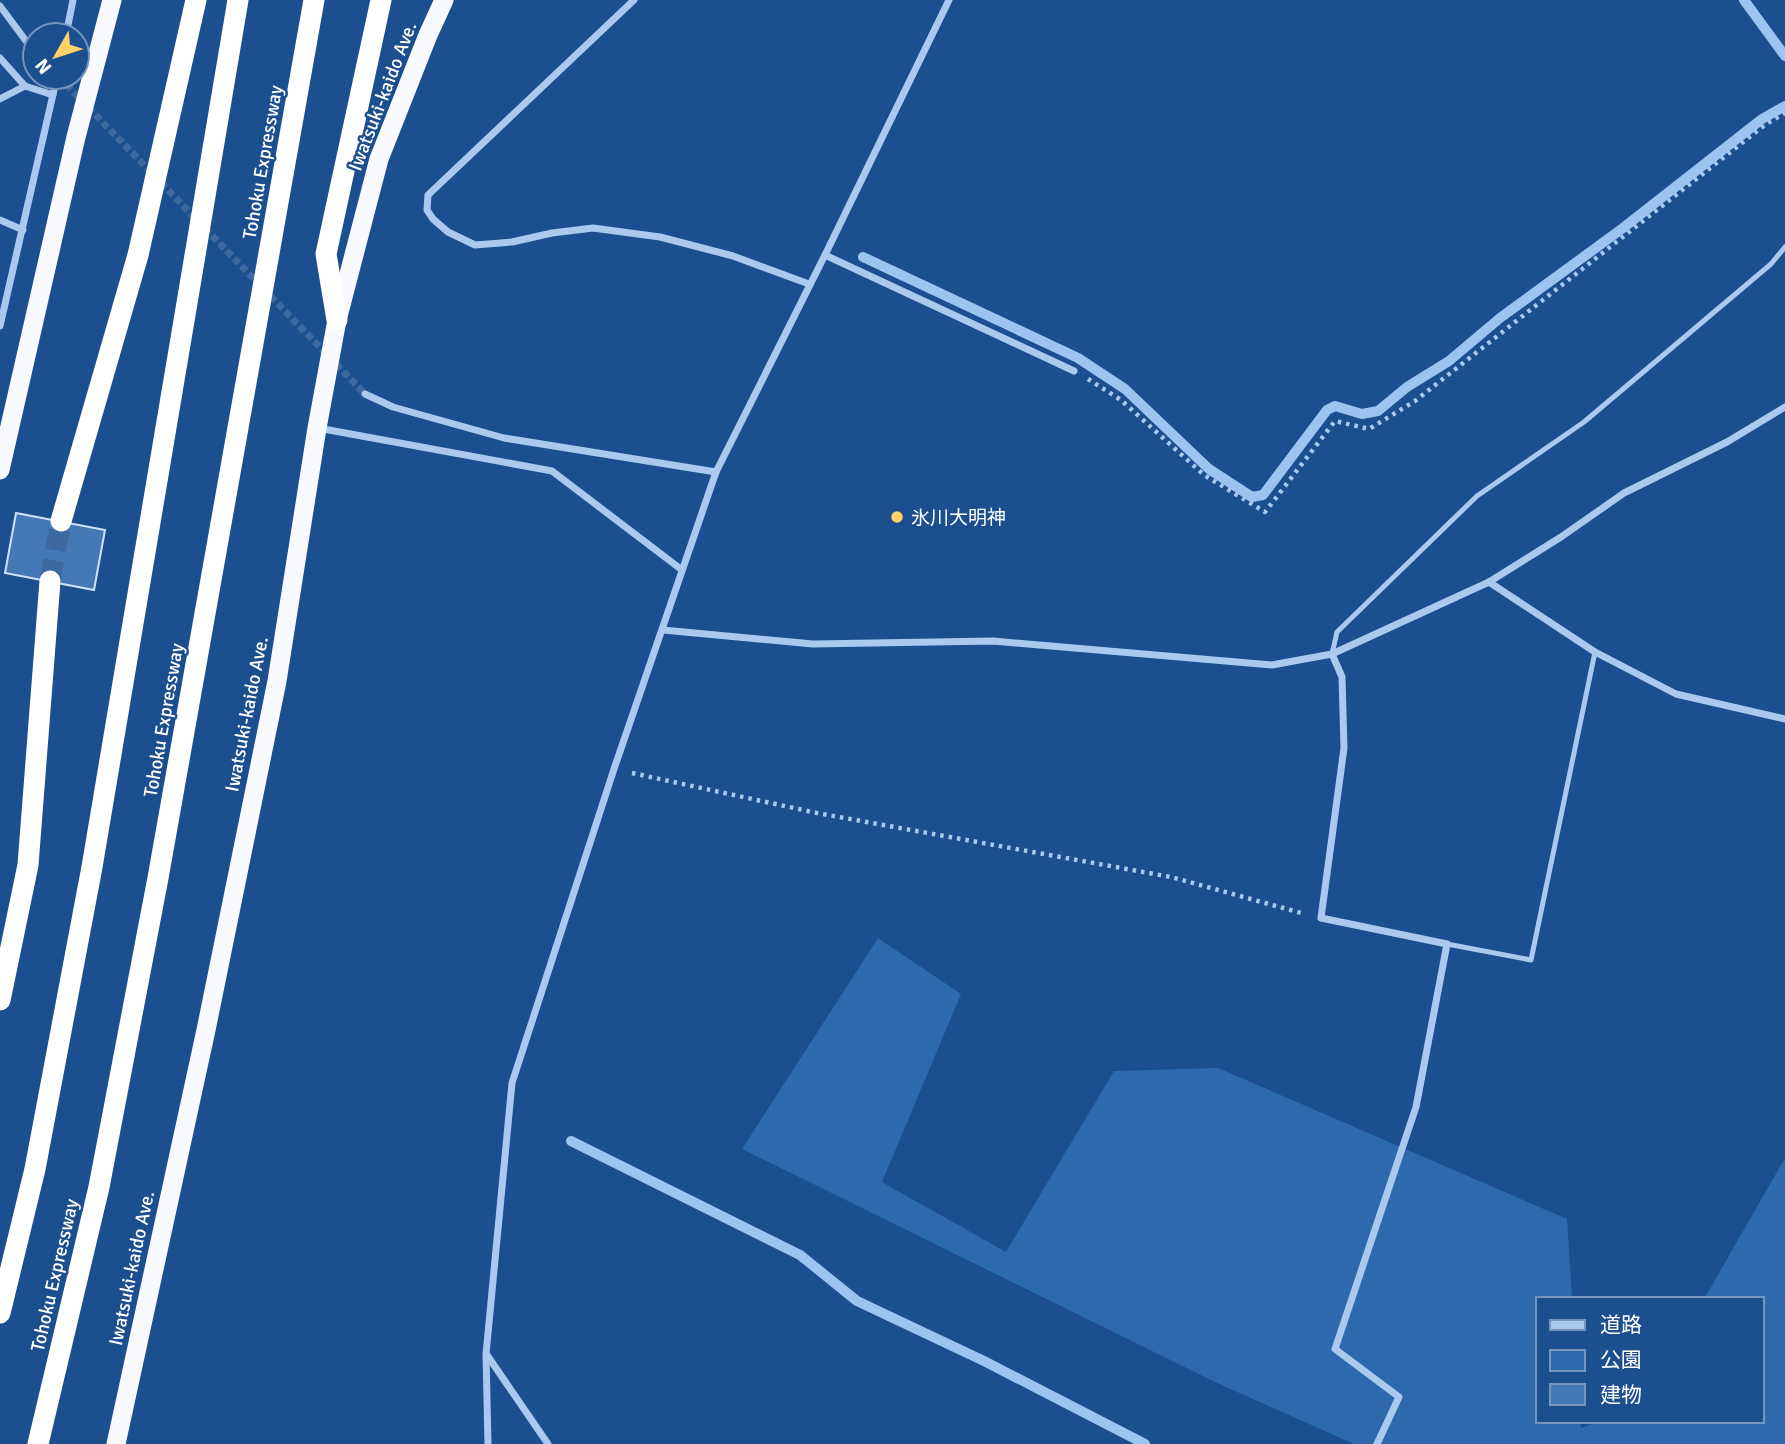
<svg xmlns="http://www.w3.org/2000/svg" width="1785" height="1444" font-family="Signika,'Noto Sans JP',sans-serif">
  <rect width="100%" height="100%" fill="#1b4f8f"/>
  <polygon fill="#2e69ad" points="878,938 961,994 882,1182 1006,1252 1114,1071 1218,1068 1567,1219 1572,1299 1538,1299 1538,1421 1580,1421 1581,1428 1602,1421 1762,1421 1762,1299 1704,1299 1785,1158 1785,1444 1354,1444 1215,1382 742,1149"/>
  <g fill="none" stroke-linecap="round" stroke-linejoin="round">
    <g stroke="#9cc4f0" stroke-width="10">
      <polyline points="1744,0 1785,56"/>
      <polyline points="863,257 1078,358 1125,389 1209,469 1252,497 1263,495 1327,410 1335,406 1362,414 1378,411 1407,387 1449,361 1500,318 1623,228 1762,119 1785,106"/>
      <polyline points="571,1141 800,1255 857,1301 984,1361 1145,1444"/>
    </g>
  </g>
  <polygon fill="#4478b7" stroke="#cfe3fa" stroke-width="2" points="16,513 105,530 94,590 5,573"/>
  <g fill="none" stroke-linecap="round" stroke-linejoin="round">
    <polyline stroke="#3d69a0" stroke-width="7" stroke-dasharray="7 3.5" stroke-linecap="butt" points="59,77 365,394"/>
    <polyline stroke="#3d69a0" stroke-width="21" stroke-dasharray="21 10" stroke-linecap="butt" points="50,581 61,521"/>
    <g stroke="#a9c9ee" stroke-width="4.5" stroke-dasharray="3.5 5" stroke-linecap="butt">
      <polyline points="1088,379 1121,400 1204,475 1265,512 1335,421 1369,429 1415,401 1766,124 1785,113"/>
      <polyline points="632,773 817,813 1171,877 1305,914"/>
    </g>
    <g stroke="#a9c9ee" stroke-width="5">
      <polyline points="1332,654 1337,632 1477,496 1584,422 1771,264 1785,247"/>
      <polyline points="1447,944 1531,960 1595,652"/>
    </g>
    <g stroke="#a9c9ee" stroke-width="7">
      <polyline points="634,0 428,195 427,210 433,219 448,232 475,245 512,242 552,233 593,228 660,237 733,256 809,284"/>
      <polyline points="0,6 32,49"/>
      <polyline points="66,35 73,0"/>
      <polyline points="0,58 25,86 53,95"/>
      <polyline points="0,99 25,86"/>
      <polyline points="0,220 23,230"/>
      <polyline points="825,255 1074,371"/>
      <polyline points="0,326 57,77"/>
      <polyline points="365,394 393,407 504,438 716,472"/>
      <polyline points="318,428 552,471 682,570"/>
      <polyline points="1489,582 1595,652 1676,694 1785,719"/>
      <polyline points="663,630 813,644 993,641 1272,665 1332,654 1489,582 1561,537 1624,493 1727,442 1785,407"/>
      <polyline points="1332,654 1342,677 1344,748 1321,918 1447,944 1416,1107 1335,1349 1399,1397 1377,1444"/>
      <polyline points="487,1355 548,1444"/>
      <polyline points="488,1444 486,1354 512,1083 614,769 716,472 825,255 949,0"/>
    </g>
    <g stroke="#f8faff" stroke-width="19">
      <polyline points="0,470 76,137 112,0"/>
      <polyline points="116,1444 206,1030 277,681 317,428 337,320 379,159 428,35 444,0"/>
    </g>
    <g stroke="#fff" stroke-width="21">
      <polyline points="337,320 326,254 381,0"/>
      <polyline points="61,521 138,255 196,0"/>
      <polyline points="0,1000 28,865 50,581"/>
      <polyline points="0,1313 35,1169 92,867 238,0"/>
      <polyline points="38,1444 99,1187 158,878 314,0"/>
    </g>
  </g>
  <circle fill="#ffd166" stroke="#1b4f8f" stroke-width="2.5" cx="897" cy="517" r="7"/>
  <g text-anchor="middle" stroke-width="5" stroke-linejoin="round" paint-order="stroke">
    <g font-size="19" fill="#fff" stroke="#1b4f8f">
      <text transform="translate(382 96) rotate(-69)" y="7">Iwatsuki-kaido Ave.</text>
      <text transform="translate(262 162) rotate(-80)" y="7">Tohoku Expressway</text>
      <text transform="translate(246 714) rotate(-79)" y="7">Iwatsuki-kaido Ave.</text>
      <text transform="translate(163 720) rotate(-80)" y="7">Tohoku Expressway</text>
      <text transform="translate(131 1268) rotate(-78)" y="7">Iwatsuki-kaido Ave.</text>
      <text transform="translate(54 1275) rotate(-77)" y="7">Tohoku Expressway</text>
    </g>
    <g font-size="19" fill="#fff" stroke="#1b4f8f" text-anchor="start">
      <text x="911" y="524">氷川大明神</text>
    </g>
  </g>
  <rect x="1536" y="1297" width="228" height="126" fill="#1b4f8f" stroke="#7695bc" stroke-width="2"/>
  <rect x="1550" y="1320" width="35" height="10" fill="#a9c9ee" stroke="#7695bc" stroke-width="2"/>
  <text x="1600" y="1332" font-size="21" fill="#ffffff">道路</text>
  <rect x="1550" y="1350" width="35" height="21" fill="#2e69ad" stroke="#7695bc" stroke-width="2"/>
  <text x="1600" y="1367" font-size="21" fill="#ffffff">公園</text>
  <rect x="1550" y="1384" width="35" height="21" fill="#4478b7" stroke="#7695bc" stroke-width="2"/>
  <text x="1600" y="1402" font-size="21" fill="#ffffff">建物</text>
  <g transform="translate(56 56) rotate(231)"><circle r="33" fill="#1b4f8f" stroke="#7695bc" stroke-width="2"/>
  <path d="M0-5L12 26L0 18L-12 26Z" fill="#ffd166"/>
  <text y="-10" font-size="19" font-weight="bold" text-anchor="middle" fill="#ffffff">N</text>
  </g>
</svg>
